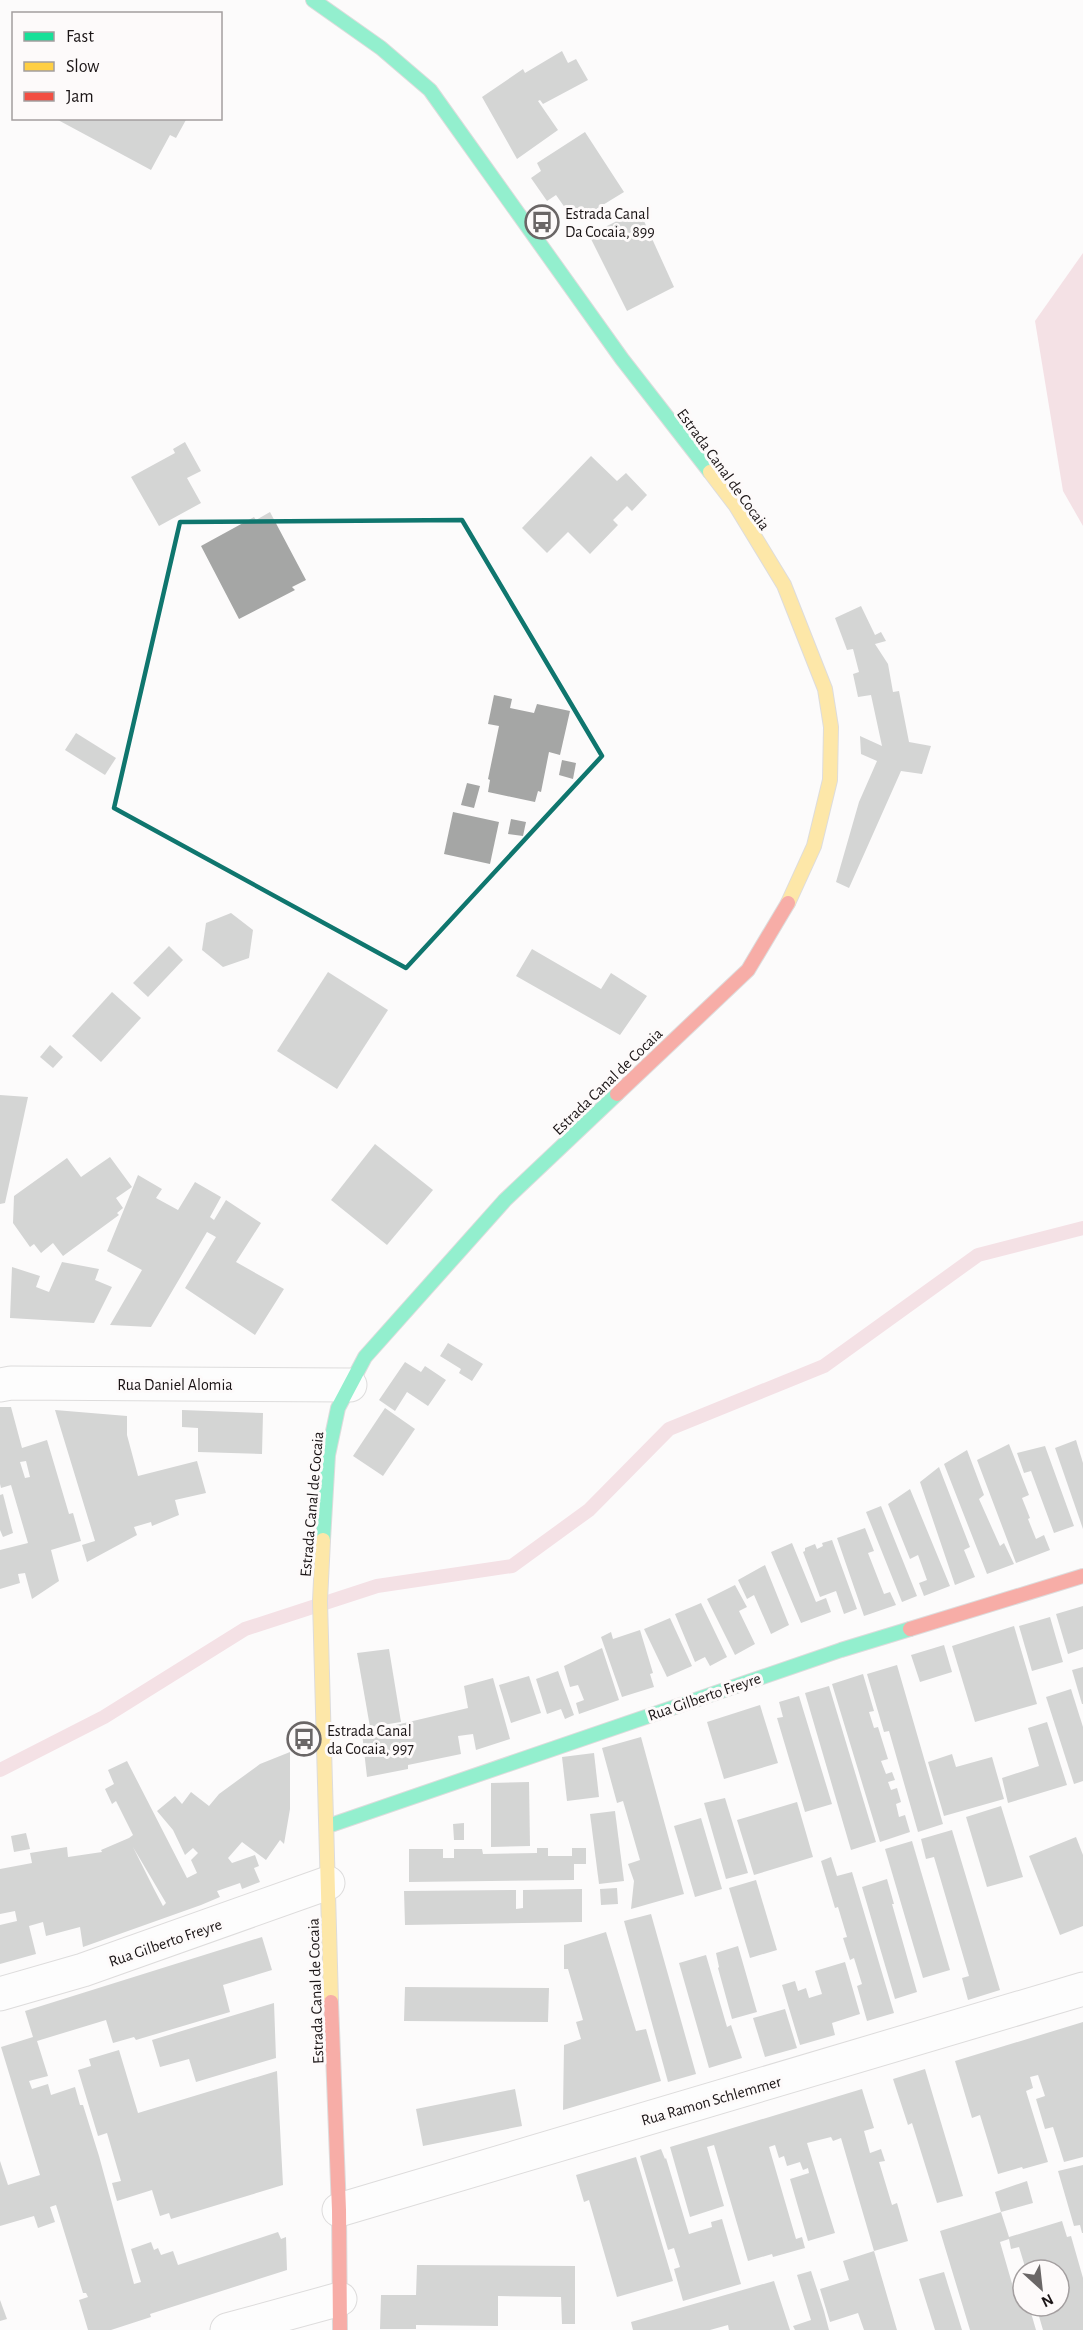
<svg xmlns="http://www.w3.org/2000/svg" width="1083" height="2330" font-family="'Alegreya Sans',sans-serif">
  <rect width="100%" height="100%" fill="#fcfbfb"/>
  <polygon fill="#ecc0cb" points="1083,253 1083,526 1063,491 1035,321"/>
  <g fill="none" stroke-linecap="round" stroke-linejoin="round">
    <polyline stroke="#ecc0cb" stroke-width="14" points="0,1770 104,1717 245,1629 377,1586 512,1566 589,1510 669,1429 824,1366 978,1255 1083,1228"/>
  </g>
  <g fill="#a5a6a5" fill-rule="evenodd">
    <polygon points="562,51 568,63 576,59 588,80 543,104 540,100 538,101 558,130 517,159 482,97 523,69 525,73"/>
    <polygon points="59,118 187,118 176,138 170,135 151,170 58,120"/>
    <polygon points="585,132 624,192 575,222 556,195 547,201 531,178 541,171 537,163"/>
    <polygon points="639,210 674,287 627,311 589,235"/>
    <polygon points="185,442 201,471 187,478 201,503 159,526 131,477 175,453 173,449"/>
    <polygon points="591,456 617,481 626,473 647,495 632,511 627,506 613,520 618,525 590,554 568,532 547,553 522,528"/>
    <polygon points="270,512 306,580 292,587 295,590 239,619 201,546 254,517 256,520"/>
    <polygon points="861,606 875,635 881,632 886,641 875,644 888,664 893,692 899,691 909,742 931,746 922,774 901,771 849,888 836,882 859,802 877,761 861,754 860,736 882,746 871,695 858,697 853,674 859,672 853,649 847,650 835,618"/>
    <polygon points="494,695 512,699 510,708 534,713 537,704 570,711 560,755 549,752 541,792 538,791 535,802 488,792 490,780 488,779 499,726 488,724"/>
    <polygon points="76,733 116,758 105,775 65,750"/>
    <polygon points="562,760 576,763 573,779 559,775"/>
    <polygon points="467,783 480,786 474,808 461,805"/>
    <polygon points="453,812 499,822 490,864 444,854"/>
    <polygon points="511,819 526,822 523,836 508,834"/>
    <polygon points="231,913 253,930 249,958 223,967 202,950 206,923"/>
    <polygon points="169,946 183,960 148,997 133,983"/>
    <polygon points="532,949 601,989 611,973 647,996 620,1035 516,976"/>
    <polygon points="328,972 388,1010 337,1089 277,1051"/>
    <polygon points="112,992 141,1018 101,1062 72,1036"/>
    <polygon points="50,1045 63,1057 53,1068 40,1057"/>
    <polygon points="0,1095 28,1097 5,1203 0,1204"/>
    <polygon points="375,1144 433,1190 387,1245 331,1200"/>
    <polygon points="110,1157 132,1187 116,1198 123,1208 117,1213 119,1215 63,1256 53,1243 41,1253 34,1244 30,1247 13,1223 14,1196 67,1158 81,1177"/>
    <polygon points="138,1175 162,1189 156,1198 178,1210 195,1182 221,1197 210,1217 214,1220 226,1200 261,1223 236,1262 284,1289 255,1335 185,1288 216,1237 207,1232 151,1327 110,1325 142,1270 107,1251"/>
    <polygon points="62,1262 99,1269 95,1280 112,1287 94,1323 10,1318 12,1267 40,1276 36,1287 49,1292"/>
    <polygon points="448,1343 483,1364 472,1381 459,1373 461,1369 440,1356"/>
    <polygon points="405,1362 421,1372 425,1366 446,1380 428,1406 407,1392 395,1411 379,1400"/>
    <path d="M 0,1407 L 11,1407 L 22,1448 L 47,1440 L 69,1514 L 73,1513 L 81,1541 L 51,1550 L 59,1581 L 32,1599 L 25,1573 L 18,1574 L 20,1583 L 0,1589 L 0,1550 L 28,1543 L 11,1485 L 1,1488 L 0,1484 ZM 26,1461 L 30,1477 L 25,1478 L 20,1462 Z"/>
    <polygon points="385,1408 415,1429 383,1476 353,1456"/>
    <polygon points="55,1410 127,1416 127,1435 138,1476 197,1461 206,1493 175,1500 179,1515 152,1526 151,1522 134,1527 137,1535 87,1562 82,1545 95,1541"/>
    <polygon points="182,1410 263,1413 262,1454 198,1452 198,1428 182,1427"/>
    <polygon points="1076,1440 1083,1463 1083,1529 1055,1448"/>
    <polygon points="1009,1444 1029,1495 1022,1498 1030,1518 1028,1519 1036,1539 1044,1535 1050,1550 1016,1563 977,1460"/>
    <polygon points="1045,1446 1074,1526 1054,1533 1031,1471 1024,1473 1017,1453"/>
    <polygon points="967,1450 984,1495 979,1499 1000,1546 1004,1543 1014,1564 987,1574 944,1464"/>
    <polygon points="939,1467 970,1547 964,1550 975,1577 955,1585 920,1482"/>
    <polygon points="910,1489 950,1586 924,1596 919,1583 927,1580 918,1555 910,1559 888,1504"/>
    <polygon points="3,1494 13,1533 3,1537 0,1530 0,1495"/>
    <polygon points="881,1506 917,1596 902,1602 866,1512"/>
    <polygon points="865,1528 874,1551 868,1553 884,1594 890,1592 896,1605 864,1616 837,1538"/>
    <polygon points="832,1540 857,1609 844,1614 836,1591 820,1597 803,1552 805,1551 805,1548 815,1544 817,1549 823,1546 822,1543"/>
    <polygon points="792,1543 816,1602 826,1598 831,1612 801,1623 771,1552"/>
    <polygon points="765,1565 789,1625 771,1634 754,1595 747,1599 738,1580"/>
    <polygon points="735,1585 747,1607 739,1611 755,1644 735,1655 707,1599"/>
    <polygon points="701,1603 727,1657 710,1666 705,1657 695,1662 675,1614"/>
    <polygon points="1083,1606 1083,1649 1068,1654 1056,1614"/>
    <polygon points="1050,1617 1063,1662 1032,1671 1019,1626"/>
    <polygon points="670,1618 692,1666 667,1677 644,1629"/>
    <polygon points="1014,1626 1037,1704 975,1722 952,1646"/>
    <polygon points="640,1630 653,1673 650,1674 654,1687 622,1697 601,1637 611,1632 613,1639"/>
    <polygon points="944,1645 952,1672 920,1682 911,1655"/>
    <polygon points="602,1648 619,1700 579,1714 576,1703 584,1700 578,1685 570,1687 564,1666"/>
    <polygon points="389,1649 401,1722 370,1727 357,1653"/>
    <polygon points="897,1665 943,1824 918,1832 889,1731 884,1732 867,1674"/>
    <polygon points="1083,1667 1083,1704 1082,1704 1072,1670"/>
    <polygon points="558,1671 574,1715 565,1719 561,1709 547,1714 536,1679"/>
    <polygon points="863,1674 874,1711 869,1712 874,1728 878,1727 888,1759 881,1761 886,1774 892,1772 895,1780 888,1782 891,1790 897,1788 901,1802 896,1804 899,1817 905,1815 910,1832 880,1842 832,1684"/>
    <polygon points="529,1676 541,1713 511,1723 499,1685"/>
    <polygon points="493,1678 510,1739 476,1750 473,1734 458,1736 461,1754 408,1765 408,1769 367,1777 362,1733 468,1708 464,1686"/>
    <polygon points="829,1686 876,1842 851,1850 805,1693"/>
    <polygon points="1071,1689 1083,1727 1083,1781 1074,1784 1046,1697"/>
    <polygon points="799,1696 832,1804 805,1812 777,1718 783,1717 779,1702"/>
    <polygon points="760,1705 778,1763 724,1779 707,1722"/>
    <polygon points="1047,1722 1067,1785 1008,1803 1002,1778 1039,1766 1028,1728"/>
    <polygon points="641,1737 684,1894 631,1909 634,1881 628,1864 640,1860 623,1801 617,1803 602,1748"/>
    <path d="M 290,1752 L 290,1809 L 284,1844 L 280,1840 L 266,1860 L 242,1842 L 228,1858 L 232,1863 L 255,1855 L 259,1866 L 254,1868 L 260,1882 L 242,1889 L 240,1883 L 217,1891 L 220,1897 L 201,1905 L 83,1947 L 80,1927 L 46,1936 L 43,1922 L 29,1926 L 36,1954 L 0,1964 L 0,1925 L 17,1921 L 15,1911 L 0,1914 L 0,1869 L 32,1863 L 30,1853 L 67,1847 L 68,1857 L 102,1852 L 101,1850 L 129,1838 L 133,1835 L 116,1801 L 112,1804 L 105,1789 L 114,1784 L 108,1770 L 127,1761 L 187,1878 L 197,1873 L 191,1860 L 198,1853 L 193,1848 L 185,1855 L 173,1830 L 157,1811 L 175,1796 L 182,1804 L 191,1792 L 209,1806 L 219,1794 L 260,1764 ZM 133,1847 L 166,1903 L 163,1906 L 154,1889 Z"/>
    <polygon points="594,1753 599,1797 567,1801 562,1757"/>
    <polygon points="952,1754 956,1767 992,1757 1004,1799 944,1816 928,1762"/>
    <polygon points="529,1782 530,1846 491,1847 491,1783"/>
    <polygon points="725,1798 748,1873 726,1879 704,1803"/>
    <polygon points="797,1802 813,1857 754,1875 737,1820"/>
    <polygon points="1001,1806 1023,1877 987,1887 966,1817"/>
    <polygon points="615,1811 624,1881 599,1884 590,1814"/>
    <polygon points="701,1818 722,1889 695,1897 674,1826"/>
    <polygon points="464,1823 464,1840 454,1840 453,1824"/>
    <polygon points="952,1830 1000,1990 968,2000 962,1978 969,1976 934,1857 926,1859 921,1839"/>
    <polygon points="26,1833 30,1849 14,1852 11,1836"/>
    <polygon points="1076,1837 1083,1855 1083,1926 1060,1935 1029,1856"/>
    <polygon points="912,1841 950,1970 923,1978 885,1849"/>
    <polygon points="537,1848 548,1848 548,1856 572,1856 572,1848 586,1848 586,1864 574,1864 574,1880 409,1882 409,1849 443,1849 443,1858 454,1858 454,1849 482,1849 483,1854 537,1853"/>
    <polygon points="831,1857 837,1876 852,1872 894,2013 867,2021 857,1986 862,1984 854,1958 850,1960 843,1938 847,1937 838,1907 835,1908 821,1861"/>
    <polygon points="887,1879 894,1904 892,1904 917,1992 895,1999 862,1887"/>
    <polygon points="756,1880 777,1950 750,1958 729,1888"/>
    <polygon points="617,1888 618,1904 601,1905 600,1889"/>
    <polygon points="582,1889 582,1922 405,1925 404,1891 516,1890 516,1909 523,1908 523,1890"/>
    <polygon points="651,1914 696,2074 668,2082 624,1921"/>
    <polygon points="606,1932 636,2031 646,2029 661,2081 563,2110 564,2045 581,2039 576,2022 583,2020 568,1969 564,1969 564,1945"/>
    <polygon points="262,1937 272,1970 223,1985 230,2012 136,2040 134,2037 113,2043 106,2020 37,2041 48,2076 29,2081 32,2089 48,2084 51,2095 75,2087 80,2105 83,2105 99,2156 134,2284 141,2282 131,2249 151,2242 154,2250 158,2248 161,2255 173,2251 178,2265 278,2232 281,2239 286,2237 287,2270 150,2314 151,2317 111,2330 88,2330 79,2300 88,2297 86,2293 83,2293 56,2205 50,2207 55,2222 38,2228 34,2216 0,2226 0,2161 8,2185 40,2175 1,2047 33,2037 25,2011"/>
    <polygon points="738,1946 757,2012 732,2019 718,1968 719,1967 716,1953"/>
    <polygon points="706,1955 727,2027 731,2025 742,2058 709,2068 679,1963"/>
    <polygon points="845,1962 860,2014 832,2023 835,2035 800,2045 782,1985 795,1981 798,1991 806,1988 809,1998 822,1994 815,1971"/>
    <polygon points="405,1987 549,1988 548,2022 404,2021"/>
    <polygon points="274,2003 276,2058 196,2082 189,2059 160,2067 152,2040"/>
    <polygon points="785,2009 797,2048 765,2057 753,2018"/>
    <polygon points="1083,2022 1083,2157 1064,2162 1053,2127 1045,2129 1036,2099 1045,2096 1038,2075 1030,2077 1033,2088 1026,2091 1048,2162 1023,2169 1022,2167 998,2174 980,2115 972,2118 955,2061"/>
    <polygon points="119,2050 138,2113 277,2071 283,2185 171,2219 169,2213 160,2216 152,2190 117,2201 112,2183 121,2181 107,2133 98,2136 78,2070 91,2066 89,2059"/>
    <polygon points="925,2069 963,2196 937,2203 912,2123 908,2125 893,2079"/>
    <polygon points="515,2089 522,2126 423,2146 416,2109"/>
    <polygon points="862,2089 874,2128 864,2131 870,2153 881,2149 885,2161 879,2162 892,2205 897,2203 908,2241 874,2251 841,2138 833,2141 831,2137 807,2143 835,2233 808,2241 790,2179 809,2173 808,2168 803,2170 800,2162 787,2166 784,2156 779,2158 775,2145 769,2147 796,2239 802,2237 805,2248 773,2257 772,2254 748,2261 714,2145 707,2147 724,2206 690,2217 670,2147"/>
    <polygon points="661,2149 665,2159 666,2158 689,2234 712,2227 711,2222 722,2219 741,2284 683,2301 674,2269 680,2267 674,2248 668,2250 640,2156"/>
    <polygon points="636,2157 673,2281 617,2297 589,2200 584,2202 576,2175"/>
    <polygon points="1083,2165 1083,2233 1082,2233 1080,2225 1074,2226 1058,2171"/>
    <polygon points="1027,2181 1033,2203 1001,2212 1009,2237 1062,2221 1067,2237 1071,2236 1083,2278 1083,2330 1043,2330 1036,2306 1059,2306 1059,2270 1026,2270 1019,2247 1011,2249 1009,2239 1000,2242 1013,2287 1022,2284 1023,2306 1029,2306 1036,2330 970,2330 940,2231 1001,2212 995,2192"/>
    <polygon points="874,2251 897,2330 864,2330 858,2313 830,2322 820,2289 849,2280 843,2261"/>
    <polygon points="417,2265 575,2266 575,2324 562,2324 561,2297 498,2296 498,2326 416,2325 416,2329 380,2329 381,2295 416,2295"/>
    <polygon points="811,2271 824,2311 829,2330 795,2330 793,2326 811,2320 797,2275"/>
    <polygon points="944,2272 962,2330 935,2330 919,2279"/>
    <polygon points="774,2281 790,2330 729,2330 728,2325 710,2330 633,2330 631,2322"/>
    <polygon points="0,2300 7,2319 0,2321"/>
  </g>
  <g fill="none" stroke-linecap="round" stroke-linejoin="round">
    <defs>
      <g id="street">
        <polyline points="0,1385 11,1383 350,1385"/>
        <polyline points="0,1994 83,1970 328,1883"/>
        <polyline points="339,2210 1083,1989"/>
        <polyline points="227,2330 340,2299"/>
      </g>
      <g id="fast">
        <polyline points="313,0 381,48 430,90 622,359 710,472"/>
        <polyline points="323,1540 328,1455 338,1408 365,1357 505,1200 617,1094"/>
        <polyline points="328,1826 841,1650 910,1629"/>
      </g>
      <g id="slow">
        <polyline points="710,472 736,506 784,585 825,689 831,727 830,780 814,846 788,903"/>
        <polyline points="323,1540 320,1601 331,2002"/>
      </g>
      <g id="jam">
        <polyline points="617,1094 748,970 788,903"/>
        <polyline points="910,1629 1083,1576"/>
        <polyline points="331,2002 339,2210 340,2330"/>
      </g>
    </defs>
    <use href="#street" stroke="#b9b6b6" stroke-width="35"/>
    <use href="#fast" stroke="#b9b6b6" stroke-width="16"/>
    <use href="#slow" stroke="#b9b6b6" stroke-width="16"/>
    <use href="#jam" stroke="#b9b6b6" stroke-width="16"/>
    <use href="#street" stroke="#fffefe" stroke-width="33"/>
    <use href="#fast" stroke="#16e098" stroke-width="14"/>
    <use href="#slow" stroke="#ffcf43" stroke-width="14"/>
    <use href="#jam" stroke="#f24e42" stroke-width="14"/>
  </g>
  <path d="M0 0H1083V2330H0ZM 462,520 L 602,756 L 406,968 L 114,808 L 180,522 Z" fill="#fcfbfb" fill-opacity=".55" fill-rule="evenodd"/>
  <path fill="none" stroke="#0f766e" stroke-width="4.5" stroke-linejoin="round" d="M 462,520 L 602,756 L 406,968 L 114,808 L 180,522 Z"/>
  <defs>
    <symbol id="bus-ring" viewBox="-11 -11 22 22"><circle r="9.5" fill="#fdfafa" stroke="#6a6666" stroke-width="1.5"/><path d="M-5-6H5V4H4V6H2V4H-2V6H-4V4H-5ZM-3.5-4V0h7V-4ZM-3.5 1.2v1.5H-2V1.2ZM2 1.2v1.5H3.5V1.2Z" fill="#6a6666"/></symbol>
  </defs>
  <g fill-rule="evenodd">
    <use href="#bus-ring" x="523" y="203" width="38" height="38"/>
    <use href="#bus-ring" x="285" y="1720" width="38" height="38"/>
  </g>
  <g text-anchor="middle" stroke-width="6" stroke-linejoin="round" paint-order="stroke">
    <g font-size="16" fill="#1b1516" stroke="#fdfafa" text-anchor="start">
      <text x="565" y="219">Estrada Canal<tspan x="565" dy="18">Da Cocaia, 899</tspan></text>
      <text x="327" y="1736">Estrada Canal<tspan x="327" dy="18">da Cocaia, 997</tspan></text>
    </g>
    <g font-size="16" fill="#1b1516" stroke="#fdfafa">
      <text transform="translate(724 469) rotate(54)" y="6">Estrada Canal de Cocaia</text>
      <text transform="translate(607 1081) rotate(-44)" y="6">Estrada Canal de Cocaia</text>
      <text x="175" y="1390">Rua Daniel Alomia</text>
      <text transform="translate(311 1504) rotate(-85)" y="6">Estrada Canal de Cocaia</text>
      <text transform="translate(704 1696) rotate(-19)" y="6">Rua Gilberto Freyre</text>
      <text transform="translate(165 1942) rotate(-19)" y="6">Rua Gilberto Freyre</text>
      <text transform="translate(315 1991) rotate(-92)" y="6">Estrada Canal de Cocaia</text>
      <text transform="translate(711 2100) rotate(-16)" y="6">Rua Ramon Schlemmer</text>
    </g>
  </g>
  <rect x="12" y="12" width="210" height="108" fill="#fdfafa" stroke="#a39e9f" stroke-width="1.5"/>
  <rect x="24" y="32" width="30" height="9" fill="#16e098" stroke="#a39e9f" stroke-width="1.5"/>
  <text x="66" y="42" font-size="18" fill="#1b1516">Fast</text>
  <rect x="24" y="62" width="30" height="9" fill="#ffcf43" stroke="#a39e9f" stroke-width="1.5"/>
  <text x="66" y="72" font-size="18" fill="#1b1516">Slow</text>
  <rect x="24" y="92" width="30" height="9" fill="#f24e42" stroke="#a39e9f" stroke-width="1.5"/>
  <text x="66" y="102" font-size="18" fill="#1b1516">Jam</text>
  <g transform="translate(1041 2288) rotate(153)"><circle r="28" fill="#fdfafa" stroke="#a39e9f" stroke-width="1.5"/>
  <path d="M0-4.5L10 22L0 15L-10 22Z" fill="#6a6666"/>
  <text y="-9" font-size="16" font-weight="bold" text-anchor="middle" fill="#1b1516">N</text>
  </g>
</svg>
